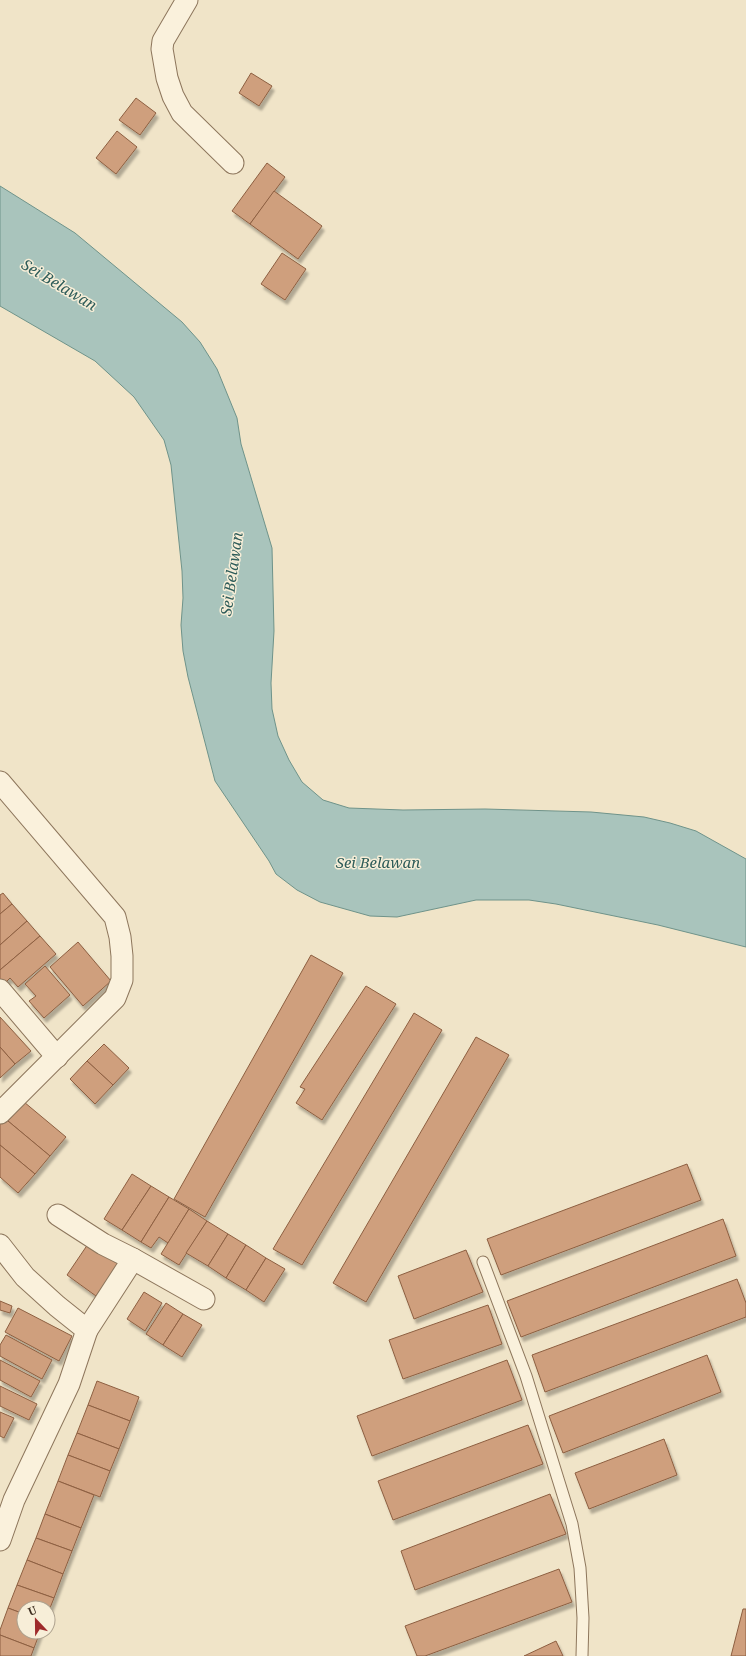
<svg xmlns="http://www.w3.org/2000/svg" width="746" height="1656" font-family="'Noto Serif',serif">
  <defs>
    <filter id="shadow"><feDropShadow dx="2.5" dy="4.5" stdDeviation="1" flood-color="#0004"/></filter>
  </defs>
  <rect width="100%" height="100%" fill="#f0e4c8"/>
  <polygon fill="#a9c4bc" stroke="#6f938a" points="0,186 75,233 182,322 200,342 217,369 237,418 241,444 272,548 274,631 271,683 272,709 278,736 289,760 302,782 323,800 349,808 403,810 485,809 591,812 644,817 670,823 696,831 746,859 746,947 658,925 556,904 529,900 476,900 397,917 370,916 320,902 297,890 276,874 269,861 215,781 188,677 183,651 181,625 183,598 182,571 171,465 164,440 134,397 95,361 0,306"/>
  <g fill="#cf9f7d" stroke="#8d5f41" filter="url(#shadow)">
    <polygon points="251,73 272,86 259,106 239,93"/>
    <polygon points="136,98 156,113 140,135 119,120"/>
    <polygon points="117,131 137,147 116,174 96,158"/>
    <polygon points="267,163 285,177 250,224 232,211"/>
    <polygon points="274,191 322,226 298,259 250,224"/>
    <polygon points="282,253 306,269 285,300 261,284"/>
    <polygon points="3,893 12,904 0,914 0,895"/>
    <polygon points="12,904 27,921 0,945 0,914"/>
    <polygon points="27,921 40,936 0,970 0,945"/>
    <polygon points="40,936 56,954 18,987 10,978 4,984 0,980 0,970"/>
    <polygon points="78,942 111,981 83,1006 50,967"/>
    <polygon points="311,955 343,973 205,1217 174,1199"/>
    <polygon points="45,966 70,995 44,1018 29,1001 36,996 25,984"/>
    <polygon points="366,986 396,1004 322,1120 296,1103 305,1089 300,1087"/>
    <polygon points="414,1013 442,1030 302,1265 273,1249"/>
    <polygon points="0,1017 31,1051 15,1064 0,1047"/>
    <polygon points="476,1037 509,1055 366,1302 333,1283"/>
    <polygon points="104,1044 129,1068 113,1085 87,1061"/>
    <polygon points="0,1047 15,1064 0,1078"/>
    <polygon points="87,1061 113,1085 95,1104 70,1079"/>
    <polygon points="24,1102 66,1137 50,1156 8,1121"/>
    <polygon points="2,1116 50,1156 35,1174 0,1145 0,1118"/>
    <polygon points="0,1145 35,1174 18,1193 0,1177"/>
    <polygon points="687,1164 701,1200 501,1275 487,1239"/>
    <polygon points="132,1174 151,1186 122,1230 104,1219"/>
    <polygon points="151,1186 169,1197 141,1242 122,1230"/>
    <polygon points="169,1197 189,1209 168,1243 159,1237 151,1248 141,1242"/>
    <polygon points="189,1209 207,1221 179,1265 161,1254"/>
    <polygon points="723,1219 736,1256 521,1337 507,1301"/>
    <polygon points="207,1221 228,1234 208,1266 186,1253"/>
    <polygon points="228,1234 246,1245 226,1278 208,1266"/>
    <polygon points="88,1244 118,1264 96,1296 67,1275"/>
    <polygon points="246,1245 266,1258 246,1290 226,1278"/>
    <polygon points="466,1250 483,1292 414,1319 398,1276"/>
    <polygon points="266,1258 285,1269 264,1302 246,1290"/>
    <polygon points="737,1279 746,1303 746,1317 545,1392 532,1355"/>
    <polygon points="144,1292 162,1303 145,1331 127,1319"/>
    <polygon points="0,1301 12,1306 10,1313 0,1310"/>
    <polygon points="166,1303 183,1314 163,1345 146,1334"/>
    <polygon points="488,1305 502,1344 403,1379 389,1340"/>
    <polygon points="18,1308 72,1336 59,1361 5,1332"/>
    <polygon points="183,1314 202,1325 182,1357 163,1345"/>
    <polygon points="6,1335 52,1360 42,1379 0,1356 0,1345"/>
    <polygon points="707,1355 721,1392 563,1453 549,1416"/>
    <polygon points="0,1360 40,1381 31,1397 0,1380"/>
    <polygon points="507,1360 522,1400 372,1456 357,1416"/>
    <polygon points="97,1381 139,1397 130,1421 88,1405"/>
    <polygon points="0,1386 37,1404 29,1420 0,1406"/>
    <polygon points="88,1405 130,1421 119,1449 77,1433"/>
    <polygon points="0,1412 14,1418 4,1438 0,1436"/>
    <polygon points="528,1425 543,1464 393,1520 378,1481"/>
    <polygon points="77,1433 119,1449 110,1471 68,1455"/>
    <polygon points="664,1439 677,1475 589,1509 575,1473"/>
    <polygon points="68,1455 110,1471 100,1497 58,1481"/>
    <polygon points="58,1481 94,1495 81,1528 45,1514"/>
    <polygon points="550,1494 566,1534 415,1590 401,1551"/>
    <polygon points="45,1514 81,1528 72,1551 36,1538"/>
    <polygon points="36,1538 72,1551 63,1574 27,1560"/>
    <polygon points="27,1560 63,1574 54,1598 17,1585"/>
    <polygon points="559,1569 572,1602 425,1656 417,1656 405,1626"/>
    <polygon points="17,1585 54,1598 48,1613 48,1608 24,1608 24,1614 8,1608"/>
    <polygon points="8,1608 24,1614 24,1632 40,1632 34,1648 0,1635 0,1630"/>
    <polygon points="743,1609 746,1609 746,1656 731,1656"/>
    <polygon points="0,1635 34,1648 31,1656 0,1656"/>
    <polygon points="556,1641 563,1656 524,1656"/>
  </g>
  <g fill="none" stroke-linecap="round" stroke-linejoin="round">
    <defs>
      <polyline id="service" points="483,1262 526,1376 572,1524 580,1568 583,1618 582,1656"/>
      <g id="minor">
        <polyline points="187,0 163,41 162,49 167,78 173,96 182,113 233,163"/>
        <polyline points="0,782 115,917 120,937 122,956 122,980 115,998 0,1113"/>
        <polyline points="0,990 57,1057"/>
        <polyline points="58,1215 103,1244 133,1259 87,1330"/>
        <polyline points="0,1245 25,1277 57,1306 87,1330 69,1384 14,1500 0,1540"/>
        <polyline points="133,1259 204,1299"/>
      </g>
    </defs>
    <use href="#service" stroke="#8d765c" stroke-width="13"/>
    <use href="#minor" stroke="#8d765c" stroke-width="23"/>
    <use href="#service" stroke="#faf1dc" stroke-width="11"/>
    <use href="#minor" stroke="#faf1dc" stroke-width="21"/>
  </g>
  <g text-anchor="middle" stroke-width="3" stroke-linejoin="round" paint-order="stroke">
    <g font-size="15" font-style="italic" fill="#2f5d5a" stroke="#f7eed8">
      <text transform="translate(59 285) rotate(31)" y="5">Sei Belawan</text>
      <text transform="translate(232 574) rotate(-82)" y="5">Sei Belawan</text>
      <text x="378" y="868">Sei Belawan</text>
    </g>
  </g>
  <g transform="translate(36 1620) rotate(338)"><circle r="19" fill="#f7eed8" stroke="#ada18e"/>
  <path d="M0-3L7 15L0 10L-7 15Z" fill="#9e2a2b"/>
  <text y="-6" font-size="11" font-weight="bold" text-anchor="middle" fill="#3d2e20">U</text>
  </g>
</svg>
